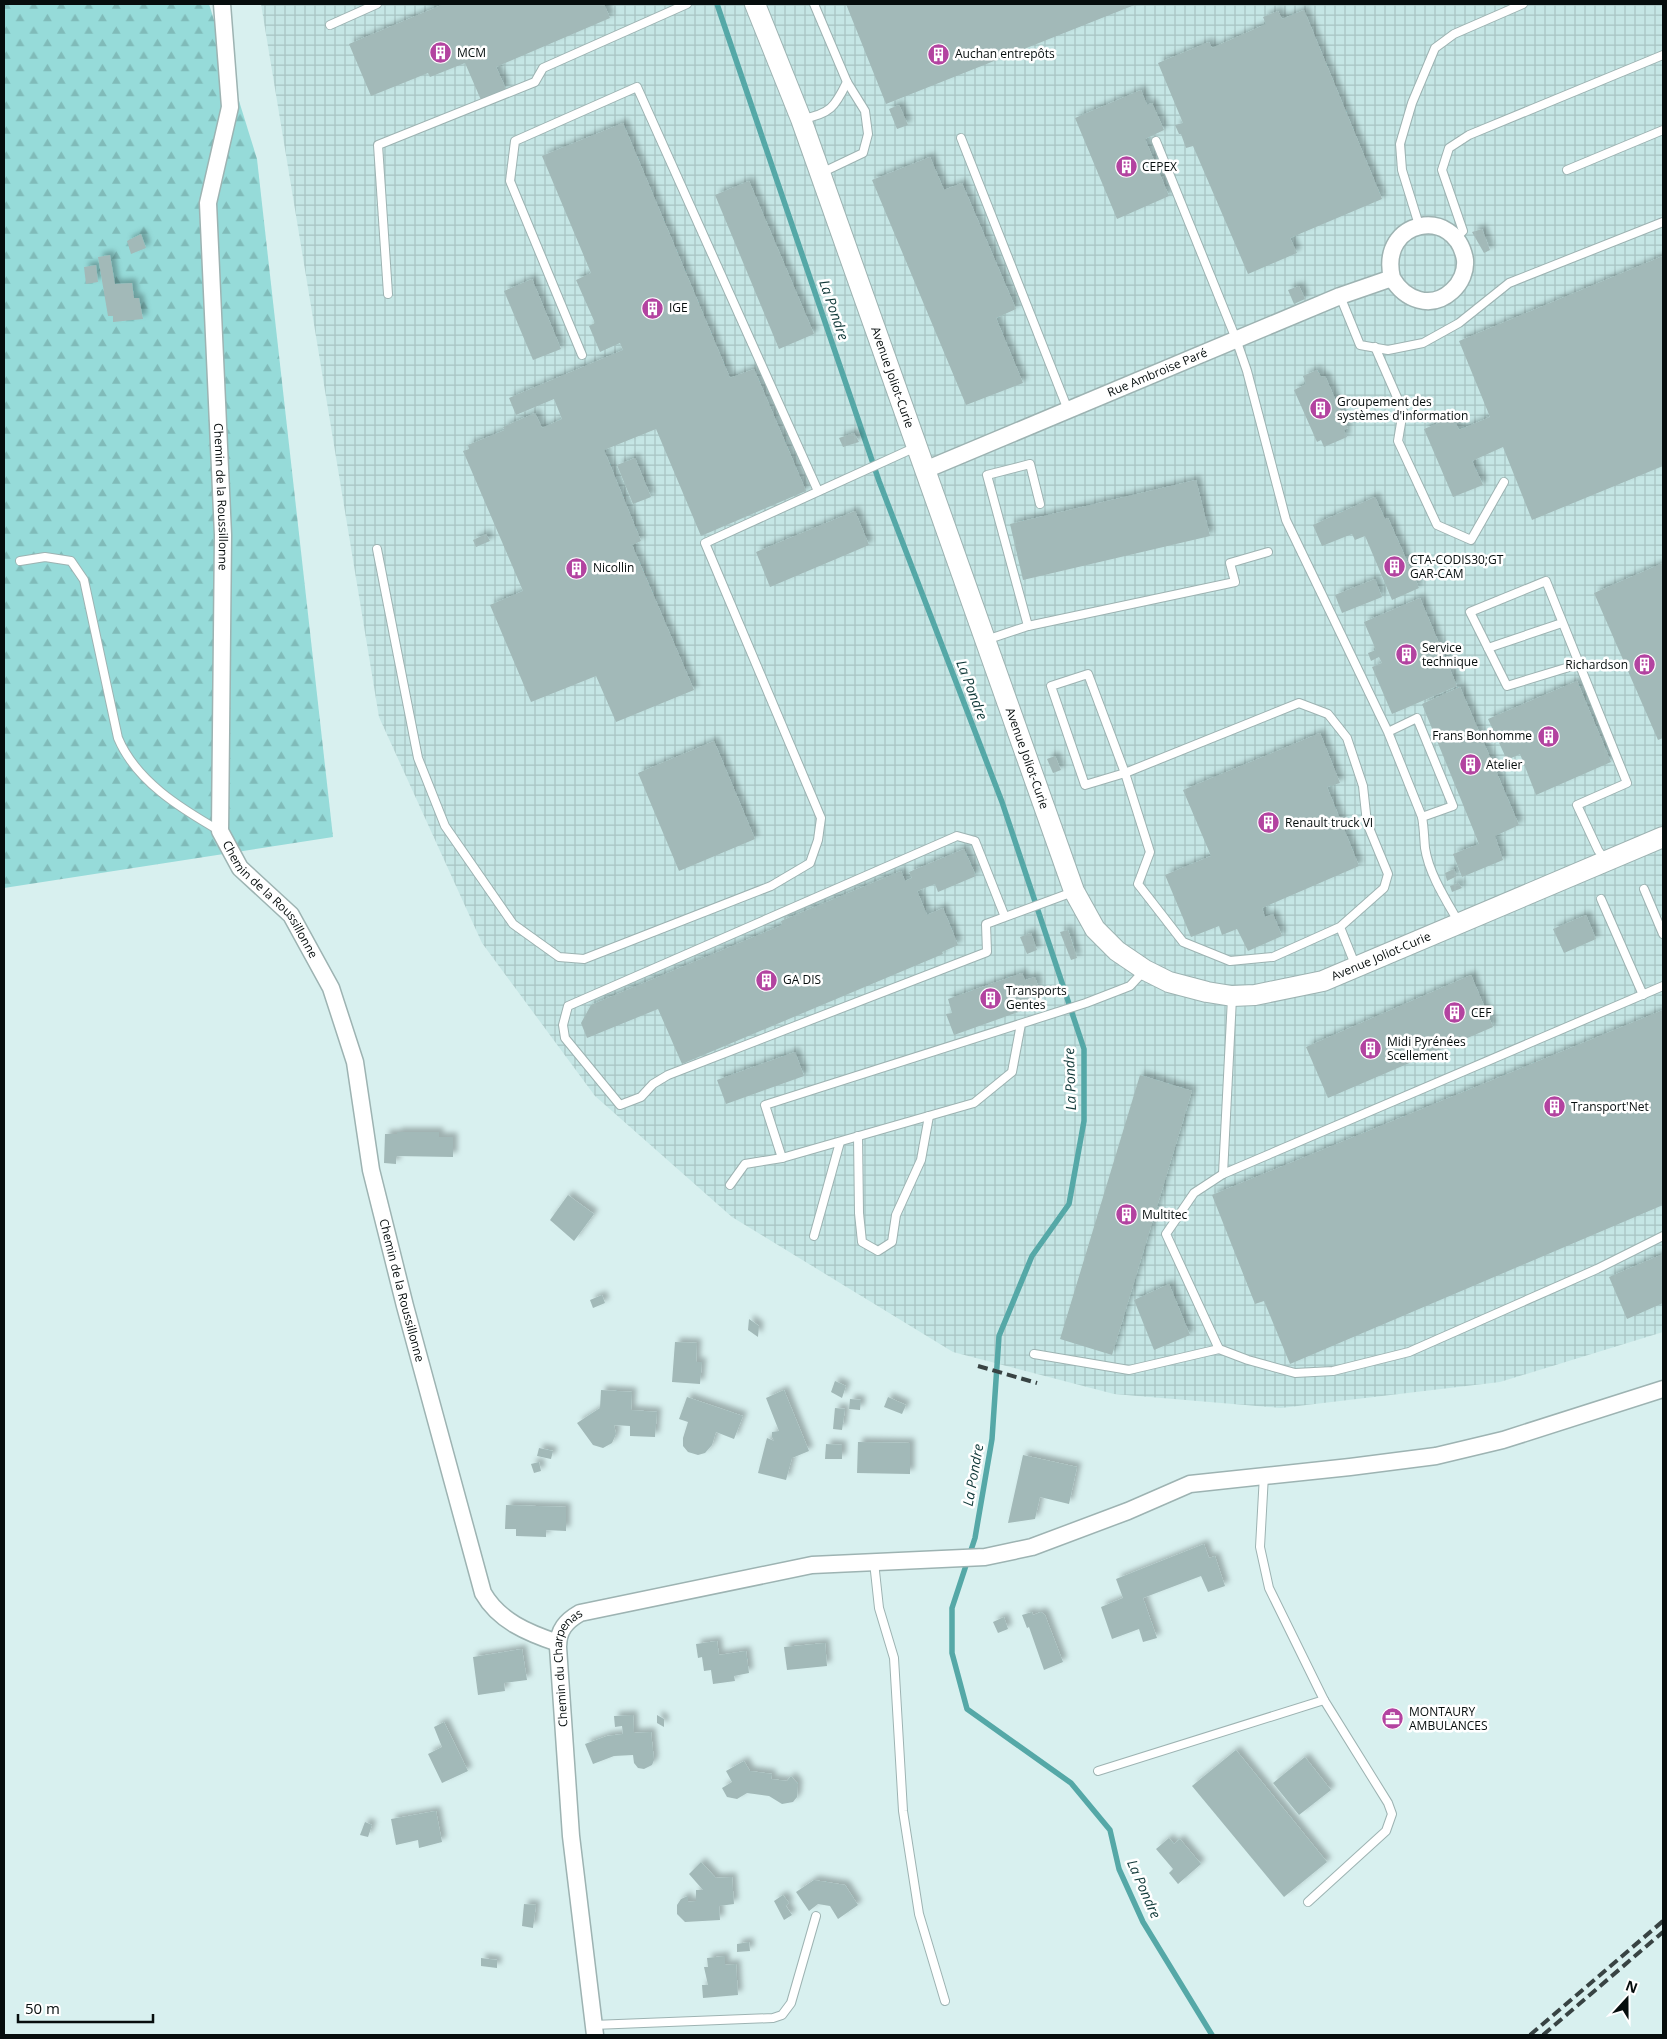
<svg xmlns="http://www.w3.org/2000/svg" width="1667" height="2039" font-family="'Open Sans',sans-serif">
  <defs>
    <pattern id="industrial-grid" width="8" height="8" patternUnits="userSpaceOnUse" patternTransform="scale(1.25)"><rect width="8" height="8" fill="#c5e6e5"/><path d="M0 4h8M4 0v8" fill="none" stroke="#a8c4c3"/></pattern>
    <pattern id="forest-firs" width="22" height="20" patternUnits="userSpaceOnUse" patternTransform="scale(1.25)"><rect width="22" height="20" fill="#96dbd9"/><path d="M5 1l3.5 6h-7zM16 11l3.5 6h-7z" fill="#80bbb9"/></pattern>
    <filter id="shadow"><feDropShadow dx="4.5" dy="-4.5" stdDeviation="2.5" flood-color="#0004"/></filter>
  </defs>
  <rect width="100%" height="100%" fill="#d8f0ef"/>
  <polygon fill="url(#industrial-grid)" points="261,4 1663,4 1663,1332 1500,1382 1281,1408 1114,1394 953,1352 732,1217 595,1096 482,943 379,717"/>
  <polygon fill="url(#forest-firs)" points="4,4 209,4 257,159 333,837 4,888"/>
  <g fill="none" stroke-linecap="round" stroke-linejoin="round">
    <polyline stroke="#55a8a7" stroke-width="5.5" points="717,4 879,481 1002,802 1084,1049 1084,1121 1069,1204 1032,1256 999,1336 992,1439 975,1538 952,1608 952,1653 967,1709 1071,1783 1110,1830 1119,1869 1143,1922 1212,2035"/>
  </g>
  <g fill="#a2b9b8" filter="url(#shadow)">
    <polygon points="444,4 604,4 610,18 496,67 506,89 481,100 465,63 430,77 428,73 371,96 349,44"/>
    <polygon points="846,4 1137,4 886,104"/>
    <polygon points="1304,10 1382,199 1290,238 1297,253 1248,274 1193,146 1186,148 1181,134 1179,134 1175,125 1183,123 1158,63 1209,42 1212,48 1266,24 1263,17 1278,11 1282,19"/>
    <polygon points="1141,90 1147,105 1152,103 1164,130 1145,139 1169,196 1117,219 1075,118"/>
    <polygon points="899,105 908,125 897,129 889,109"/>
    <polygon points="623,123 730,378 754,369 806,491 701,536 656,429 604,450 641,541 632,545 694,690 616,722 596,676 531,702 490,605 523,591 463,451 469,449 468,445 505,430 503,427 535,413 542,428 562,419 554,399 516,415 509,398 623,350 620,343 600,352 589,326 595,323 576,280 591,273 542,156"/>
    <polygon points="930,157 944,190 962,183 1016,309 996,318 1023,383 966,405 872,180"/>
    <polygon points="749,181 814,334 779,349 715,195"/>
    <polygon points="1482,229 1490,250 1484,253 1472,232"/>
    <polygon points="141,234 146,248 131,254 127,241"/>
    <polygon points="110,255 115,284 132,283 134,298 139,298 143,319 113,322 113,316 108,316 98,257"/>
    <polygon points="1663,256 1663,466 1532,520 1503,447 1472,461 1483,485 1453,497 1424,429 1453,417 1459,430 1490,417 1459,341"/>
    <polygon points="96,265 98,282 86,284 84,267"/>
    <polygon points="532,279 561,349 533,360 504,291"/>
    <polygon points="1299,286 1305,299 1294,304 1288,290"/>
    <polygon points="1317,370 1321,377 1325,376 1348,428 1344,430 1347,437 1324,447 1321,440 1317,442 1294,390 1306,384 1303,376"/>
    <polygon points="854,433 859,442 843,447 839,438"/>
    <polygon points="635,458 651,497 633,504 617,465"/>
    <polygon points="1196,480 1210,536 1023,580 1010,524"/>
    <polygon points="1375,497 1385,519 1388,518 1419,588 1392,600 1365,536 1355,540 1352,534 1322,546 1313,525"/>
    <polygon points="855,511 869,545 770,587 756,552"/>
    <polygon points="486,534 490,541 476,547 473,540"/>
    <polygon points="1663,563 1663,738 1658,740 1594,593"/>
    <polygon points="1375,579 1382,597 1342,613 1335,595"/>
    <polygon points="1420,598 1457,686 1392,714 1372,667 1382,663 1379,657 1371,661 1368,653 1376,650 1364,622"/>
    <polygon points="1577,681 1611,762 1536,795 1520,754 1507,760 1488,719"/>
    <polygon points="1460,687 1519,825 1495,836 1503,860 1462,877 1453,854 1479,844 1422,704"/>
    <polygon points="1320,733 1340,783 1327,787 1359,866 1262,908 1265,917 1273,914 1282,936 1248,951 1237,929 1222,935 1219,926 1191,937 1165,875 1211,856 1183,790"/>
    <polygon points="714,741 755,839 679,871 638,773"/>
    <polygon points="1055,756 1061,770 1053,773 1047,759"/>
    <polygon points="964,849 976,876 938,892 935,884 917,891 927,915 943,908 958,945 942,952 943,954 682,1064 658,1009 587,1038 581,1023 591,1005 782,925 781,921 901,871 905,881 912,878 909,872"/>
    <polygon points="1454,869 1457,876 1447,881 1445,873"/>
    <polygon points="1458,883 1462,888 1452,892 1450,886"/>
    <polygon points="1586,915 1596,939 1564,953 1553,929"/>
    <polygon points="1068,930 1077,958 1071,960 1060,932"/>
    <polygon points="1031,933 1037,950 1027,954 1020,937"/>
    <polygon points="1022,973 1025,980 1035,977 1039,989 1029,992 1031,998 1022,1002 1024,1010 954,1035 946,1014 952,1013 948,999"/>
    <polygon points="1471,975 1493,1027 1328,1098 1306,1047"/>
    <polygon points="1663,1010 1663,1205 1290,1364 1264,1301 1255,1304 1212,1195"/>
    <polygon points="795,1052 804,1076 726,1104 717,1080"/>
    <polygon points="1140,1075 1192,1091 1112,1355 1060,1339"/>
    <polygon points="397,1132 439,1132 439,1137 453,1137 453,1157 396,1156 396,1164 384,1163 385,1134 397,1134"/>
    <polygon points="568,1195 594,1214 574,1241 550,1220"/>
    <polygon points="1663,1254 1663,1303 1627,1319 1609,1277"/>
    <polygon points="1169,1284 1190,1335 1154,1350 1134,1300"/>
    <polygon points="602,1295 605,1303 593,1308 590,1300"/>
    <polygon points="749,1319 759,1326 758,1337 748,1330"/>
    <polygon points="675,1342 697,1343 696,1362 702,1362 700,1384 672,1382"/>
    <polygon points="835,1381 846,1386 842,1398 831,1392"/>
    <polygon points="601,1390 632,1392 631,1410 657,1412 655,1437 630,1436 630,1426 614,1425 616,1434 612,1443 603,1448 593,1445 577,1423 600,1408"/>
    <polygon points="784,1390 809,1451 792,1458 786,1480 758,1473 767,1438 774,1441 772,1437 772,1432 779,1431 766,1398"/>
    <polygon points="687,1397 743,1416 734,1439 716,1432 712,1445 705,1453 698,1455 688,1452 683,1446 683,1438 688,1422 679,1419"/>
    <polygon points="888,1397 906,1405 902,1414 884,1407"/>
    <polygon points="850,1399 861,1400 860,1410 849,1409"/>
    <polygon points="835,1408 845,1409 842,1430 833,1429"/>
    <polygon points="858,1442 910,1443 910,1474 857,1473"/>
    <polygon points="826,1444 842,1445 842,1459 825,1459"/>
    <polygon points="539,1448 553,1451 551,1459 537,1456"/>
    <polygon points="1023,1455 1077,1467 1069,1504 1040,1497 1035,1519 1008,1523"/>
    <polygon points="539,1462 541,1471 534,1473 531,1464"/>
    <polygon points="506,1505 566,1507 566,1531 546,1530 546,1537 516,1536 516,1529 505,1529"/>
    <polygon points="1204,1544 1209,1558 1215,1556 1225,1586 1208,1592 1201,1576 1143,1598 1157,1638 1143,1642 1139,1629 1112,1639 1101,1607 1123,1598 1116,1579"/>
    <polygon points="1032,1612 1033,1615 1041,1612 1045,1615 1063,1662 1044,1670 1029,1627 1027,1628 1022,1615"/>
    <polygon points="1004,1617 1008,1629 998,1633 993,1622"/>
    <polygon points="717,1641 719,1655 746,1651 749,1673 734,1676 735,1681 713,1684 711,1670 704,1671 702,1657 698,1658 696,1644"/>
    <polygon points="825,1643 827,1666 787,1670 784,1647"/>
    <polygon points="522,1649 527,1680 504,1683 505,1691 478,1695 473,1657"/>
    <polygon points="633,1715 634,1733 651,1732 654,1760 652,1765 644,1769 638,1768 634,1763 633,1755 614,1756 593,1764 585,1744 607,1736 623,1734 622,1726 615,1727 614,1716"/>
    <polygon points="657,1715 664,1719 664,1727 657,1723"/>
    <polygon points="444,1722 468,1771 442,1783 428,1754 442,1747 434,1727"/>
    <polygon points="1236,1750 1327,1862 1284,1897 1192,1786"/>
    <polygon points="1305,1757 1331,1790 1299,1815 1273,1783"/>
    <polygon points="744,1761 750,1771 772,1774 771,1779 787,1781 791,1776 798,1784 797,1797 793,1802 782,1804 769,1796 747,1793 737,1799 727,1797 722,1788 732,1782 726,1771"/>
    <polygon points="436,1811 442,1842 419,1848 418,1840 396,1845 391,1819"/>
    <polygon points="365,1822 372,1825 368,1837 360,1835"/>
    <polygon points="1169,1838 1174,1844 1180,1839 1201,1864 1178,1884 1169,1873 1173,1869 1156,1849"/>
    <polygon points="701,1862 716,1878 732,1877 734,1904 719,1906 720,1920 685,1922 677,1914 677,1905 681,1899 688,1896 688,1902 696,1901 696,1890 703,1890 689,1874"/>
    <polygon points="814,1880 845,1885 858,1905 838,1919 830,1906 818,1904 809,1911 796,1892"/>
    <polygon points="783,1895 789,1903 786,1906 792,1915 784,1920 774,1901"/>
    <polygon points="524,1904 536,1905 533,1928 522,1926"/>
    <polygon points="749,1942 750,1951 737,1952 737,1944"/>
    <polygon points="725,1956 725,1965 736,1964 738,1995 703,1998 702,1985 708,1985 704,1967 708,1967 707,1958"/>
    <polygon points="481,1958 497,1960 497,1968 481,1966"/>
  </g>
  <g fill="none" stroke-linecap="round" stroke-linejoin="round">
    <defs>
      <g id="service">
        <polyline points="814,4 847,82 865,111 868,134 863,153 821,173"/>
        <polyline points="330,25 377,4"/>
        <path d="M 802,119 C 830,114 835,107 847,82"/>
        <polyline points="961,138 1068,410"/>
        <polyline points="1156,141 1236,339 1247,371 1286,520 1388,732 1422,817 1453,806 1417,718 1388,732"/>
        <polyline points="1567,170 1663,130"/>
        <polyline points="1419,225 1402,170 1400,144 1412,103 1435,48 1454,34 1523,4"/>
        <polyline points="1456,238 1463,231 1442,170 1449,148 1469,135 1663,55"/>
        <polyline points="388,294 378,145 535,82 543,68 687,4"/>
        <polyline points="1340,296 1360,345 1388,350 1423,343 1459,323 1509,283 1663,222"/>
        <polyline points="1375,347 1403,411 1398,441 1437,525 1471,540 1504,482"/>
        <polyline points="582,355 510,181 515,141 637,87 818,491"/>
        <polyline points="377,549 418,758 445,826 513,924 559,957 584,959 771,886 810,863 818,840 821,818 705,543 916,447"/>
        <path d="M 20,561 L 45,557 L 71,561 L 84,580 L 118,738 C 136,781 180,808 220,831"/>
        <polyline points="1028,626 987,475 1030,464 1040,504"/>
        <polyline points="986,640 1028,626 1235,582 1230,563 1268,552"/>
        <polyline points="1488,648 1562,623"/>
        <polyline points="1579,664 1507,686 1470,612 1546,581 1627,783 1577,805 1598,850 1605,860"/>
        <polygon points="1088,674 1125,773 1085,785 1051,686"/>
        <path d="M 1422,817 C 1424,827 1424,837 1425,848 C 1429,874 1446,900 1459,923"/>
        <polyline points="1644,889 1663,934"/>
        <polyline points="1601,899 1643,995"/>
        <polyline points="1005,917 975,841 957,836 568,1006 563,1025 565,1038 620,1105 641,1097 653,1084 668,1075 987,952 986,924 1073,892"/>
        <polyline points="1340,927 1384,888 1388,874 1367,823 1363,786 1347,738 1328,714 1299,703 1125,773 1150,852 1138,884 1183,942 1230,961 1273,957 1340,927 1356,967"/>
        <polyline points="1232,998 1223,1174 1663,986"/>
        <polyline points="1021,1024 1012,1072 974,1103 782,1158 765,1105 1086,1003 1130,986 1144,971"/>
        <polyline points="858,1136 859,1213 862,1242 878,1251 892,1242 896,1215 921,1160 929,1116"/>
        <polyline points="1223,1174 1194,1193 1166,1234 1219,1349 1248,1360 1295,1373 1333,1371 1409,1352 1597,1269 1663,1236"/>
        <polyline points="730,1185 745,1164 782,1158"/>
        <polyline points="814,1236 840,1142"/>
        <polyline points="1034,1354 1129,1370 1219,1349"/>
        <polyline points="874,1562 879,1608 894,1658 903,1811 919,1914 945,2001"/>
        <polyline points="1098,1771 1324,1700 1269,1588 1260,1547 1264,1475"/>
        <polyline points="1308,1902 1386,1831 1392,1814 1388,1803 1324,1700"/>
        <polyline points="593,2025 773,2018 782,2015 791,2003 816,1916"/>
      </g>
      <g id="minor">
        <path id="s1" d="M 222,4 L 230,107 L 208,203 L 223,535 L 220,831 L 240,868 L 291,915 L 331,988 L 355,1062 L 371,1170 L 405,1306 L 483,1593 C 499,1621 528,1633 558,1643"/>
        <path id="s2" d="M 925,470 L 1340,296 L 1392,278 C 1405,300 1431,310 1452,291 C 1461,283 1466,271 1465,260 C 1456,205 1378,219 1392,278"/>
        <path id="s3" d="M 595,2035 L 571,1836 L 558,1647 C 558,1630 566,1621 580,1613 L 812,1565 L 985,1557 L 1032,1547 L 1128,1511 L 1190,1484 L 1350,1467 L 1436,1456 L 1503,1440 L 1663,1389"/>
      </g>
      <g id="tertiary">
        <path id="s4" d="M 755,4 L 801,119 L 1074,891 L 1095,929 L 1117,951 L 1145,970 L 1169,982 L 1207,992 L 1232,996 L 1255,995 L 1323,981 L 1663,837"/>
      </g>
    </defs>
    <use href="#service" stroke="#9db3b2" stroke-width="10"/>
    <use href="#minor" stroke="#9db3b2" stroke-width="19"/>
    <use href="#tertiary" stroke="#9db3b2" stroke-width="22"/>
    <use href="#service" stroke="#fff" stroke-width="8"/>
    <use href="#minor" stroke="#fff" stroke-width="16"/>
    <use href="#tertiary" stroke="#fff" stroke-width="20"/>
    <g stroke="#384343" stroke-width="4" stroke-dasharray="10 5" stroke-linecap="butt">
      <polyline points="978,1366 1037,1383"/>
      <polyline points="1530,2035 1663,1921"/>
      <polyline points="1543,2035 1663,1932"/>
    </g>
  </g>
  <defs>
    <symbol id="building-disc" viewBox="-11 -11 22 22"><circle r="9.5" fill="#b343a0" stroke="#fff"/><path d="M-4-6H4V6H1V3H-1V6H-4ZM-2.5-4.3h1.7v1.8h-1.7ZM.8-4.3h1.7v1.8H.8ZM-2.5-1h1.7V.8h-1.7ZM.8-1h1.7V.8H.8Z" fill="#fff"/></symbol>
    <symbol id="office-disc" viewBox="-11 -11 22 22"><circle r="9.5" fill="#b343a0" stroke="#fff"/><path d="M-6-3h4V-5.5h4V-3h4V5H-6ZM-1-4.5V-3h2v-1.5ZM-6 0V1H6V0Z" fill="#fff"/></symbol>
  </defs>
  <g fill-rule="evenodd">
    <use href="#building-disc" x="428" y="40" width="25" height="25"/>
    <use href="#building-disc" x="926" y="42" width="25" height="25"/>
    <use href="#building-disc" x="1114" y="154" width="25" height="25"/>
    <use href="#building-disc" x="640" y="296" width="25" height="25"/>
    <use href="#building-disc" x="1308" y="396" width="25" height="25"/>
    <use href="#building-disc" x="1382" y="554" width="25" height="25"/>
    <use href="#building-disc" x="564" y="556" width="25" height="25"/>
    <use href="#building-disc" x="1394" y="642" width="25" height="25"/>
    <use href="#building-disc" x="1632" y="652" width="25" height="25"/>
    <use href="#building-disc" x="1536" y="724" width="25" height="25"/>
    <use href="#building-disc" x="1458" y="752" width="25" height="25"/>
    <use href="#building-disc" x="1256" y="810" width="25" height="25"/>
    <use href="#building-disc" x="754" y="968" width="25" height="25"/>
    <use href="#building-disc" x="978" y="986" width="25" height="25"/>
    <use href="#building-disc" x="1442" y="1000" width="25" height="25"/>
    <use href="#building-disc" x="1358" y="1036" width="25" height="25"/>
    <use href="#building-disc" x="1542" y="1094" width="25" height="25"/>
    <use href="#building-disc" x="1114" y="1202" width="25" height="25"/>
    <use href="#office-disc" x="1380" y="1706" width="25" height="25"/>
  </g>
  <g text-anchor="middle" stroke-width="5" stroke-linejoin="round" paint-order="stroke">
    <g font-size="12" fill="#060d0d" stroke="#fff" text-anchor="start">
      <text x="457" y="57">MCM</text>
      <text x="955" y="58">Auchan entrepôts</text>
      <text x="1142" y="171">CEPEX</text>
      <text x="669" y="312">IGE</text>
      <text x="1337" y="406">Groupement des<tspan x="1337" dy="14">systèmes d'information</tspan></text>
      <text x="1410" y="564">CTA-CODIS30;GT<tspan x="1410" dy="14">GAR-CAM</tspan></text>
      <text x="593" y="572">Nicollin</text>
      <text x="1422" y="652">Service<tspan x="1422" dy="14">technique</tspan></text>
      <text x="1628" y="669" text-anchor="end">Richardson</text>
      <text x="1532" y="740" text-anchor="end">Frans Bonhomme</text>
      <text x="1486" y="769">Atelier</text>
      <text x="1285" y="827">Renault truck VI</text>
      <text x="783" y="984">GA DIS</text>
      <text x="1006" y="995">Transports<tspan x="1006" dy="14">Gentes</tspan></text>
      <text x="1471" y="1017">CEF</text>
      <text x="1387" y="1046">Midi Pyrénées<tspan x="1387" dy="14">Scellement</tspan></text>
      <text x="1571" y="1111">Transport'Net</text>
      <text x="1142" y="1219">Multitec</text>
      <text x="1409" y="1716">MONTAURY<tspan x="1409" dy="14">AMBULANCES</tspan></text>
    </g>
    <g font-size="12" fill="#060d0d" stroke="#fff">
      <text dy="4" stroke="none"><textPath href="#s2" startOffset="252">Rue Ambroise Paré</textPath></text>
      <text dy="4" stroke="none"><textPath href="#s4" startOffset="398">Avenue Joliot-Curie</textPath></text>
      <text dy="4" stroke="none"><textPath href="#s1" startOffset="496">Chemin de la Roussillonne</textPath></text>
      <text dy="4" stroke="none"><textPath href="#s4" startOffset="802">Avenue Joliot-Curie</textPath></text>
      <text dy="4" stroke="none"><textPath href="#s1" startOffset="916">Chemin de la Roussillonne</textPath></text>
      <text dy="4" stroke="none"><textPath href="#s4" startOffset="1298">Avenue Joliot-Curie</textPath></text>
      <text dy="4" stroke="none"><textPath href="#s1" startOffset="1336">Chemin de la Roussillonne</textPath></text>
      <text dy="4" stroke="none"><textPath href="#s3" startOffset="372">Chemin du Charpenas</textPath></text>
    </g>
    <g font-size="14" font-style="italic" fill="#0e3737" stroke="#fff">
      <text transform="translate(834 310) rotate(71)" y="5">La Pondre</text>
      <text transform="translate(972 690) rotate(69)" y="5">La Pondre</text>
      <text transform="translate(1070 1079) rotate(-92)" y="5">La Pondre</text>
      <text transform="translate(973 1475) rotate(-80)" y="5">La Pondre</text>
      <text transform="translate(1144 1889) rotate(66)" y="5">La Pondre</text>
    </g>
  </g>
  <rect width="1667" height="2039" fill="none" stroke="#060d0d" stroke-width="10"/>
  <g transform="translate(1627 1999) rotate(21)" stroke="#ffffff" stroke-width="4" paint-order="stroke">
  <path d="M0-4L9 19L0 12L-9 19Z" fill="#060d0d"/>
  <text y="-8" font-size="14" font-weight="bold" text-anchor="middle" fill="#060d0d">N</text>
  </g>
  <path d="M18 2014v8h135v-8" fill="none" stroke="#060d0d" stroke-width="2.5"/>
  <text x="25" y="2014" font-size="15" fill="#060d0d" stroke="#ffffff" stroke-width="4" paint-order="stroke">50 m</text>
</svg>
